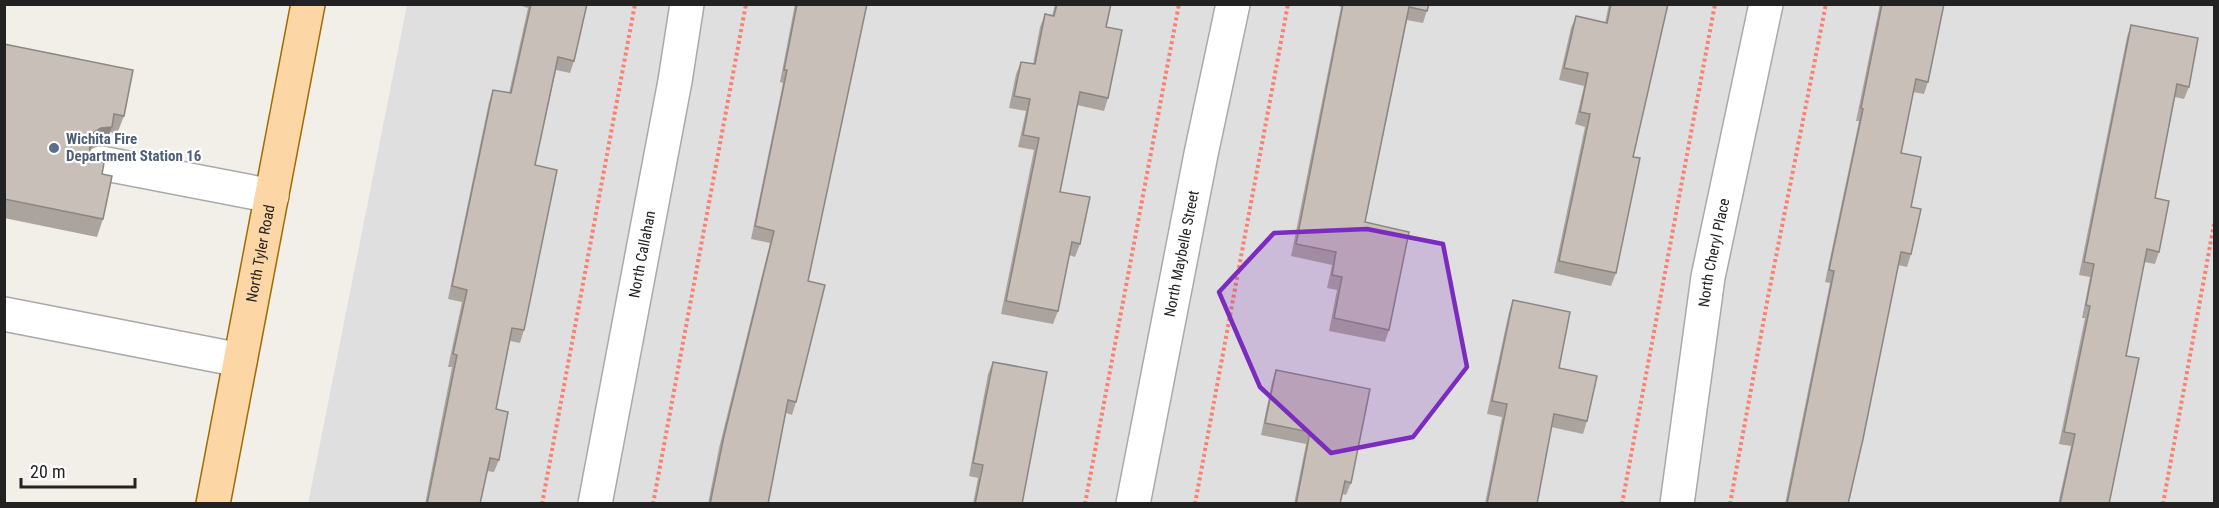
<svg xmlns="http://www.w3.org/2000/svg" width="2219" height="508" font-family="'Roboto Condensed',sans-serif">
  <rect width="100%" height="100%" fill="#f2efe9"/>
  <polygon fill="#e0dfdf" points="407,5 2214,5 2214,503 308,504"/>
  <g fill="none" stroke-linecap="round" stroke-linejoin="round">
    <defs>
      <g id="minor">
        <polyline points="101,163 272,196"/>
        <polyline points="4,314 240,360"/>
        <path id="s1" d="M 595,504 L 675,81 L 687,4"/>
        <path id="s2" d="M 1133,504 L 1201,154 L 1233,4"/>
        <path id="s3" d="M 1677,504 L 1708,277 L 1766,4"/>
      </g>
      <g id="major">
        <path id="s4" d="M 213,504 L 308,4"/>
      </g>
    </defs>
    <use href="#minor" stroke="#a9a9a9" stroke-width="36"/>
    <use href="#major" stroke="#a06b00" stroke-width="36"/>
    <g stroke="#fa8072" stroke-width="4" stroke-dasharray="3 3" stroke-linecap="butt">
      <polyline points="542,504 635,4"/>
      <polyline points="653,504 746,4"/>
      <polyline points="1085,504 1179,4"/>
      <polyline points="1195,504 1288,4"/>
      <polyline points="1622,504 1715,4"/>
      <polyline points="1730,504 1768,297 1826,4"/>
      <polyline points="2163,504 2214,224"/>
    </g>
    <use href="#minor" stroke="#fff" stroke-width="33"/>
    <use href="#major" stroke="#fcd6a4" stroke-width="33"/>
  </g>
  <g fill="#aba49e">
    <polygon points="516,4 587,4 574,61 570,73 556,70 535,165 524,330 520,343 510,341 496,409 499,460 494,472 487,471 480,504 425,504 452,367 448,367 462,302 448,299 489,102 493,90 509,93 528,8"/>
    <polygon points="795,4 867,4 808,281 796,402 792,415 786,413 768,504 708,504 719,448 770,243 751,239 783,83 780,82"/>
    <polygon points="1055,4 1111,4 1106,27 1108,98 1104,111 1077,105 1060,192 1080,244 1075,257 1069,255 1058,311 1053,324 1001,314 1034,150 1018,147 1026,111 1009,108 1016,74 1021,62 1033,64 1040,27 1045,14 1052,16"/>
    <polygon points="1339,4 1429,4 1423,23 1407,20 1365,222 1389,330 1385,342 1329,331 1337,290 1327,288 1332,265 1291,256 1341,7 1338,6"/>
    <polygon points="1609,4 1668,4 1633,157 1616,273 1611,286 1554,273 1585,127 1575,124 1584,86 1559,80 1571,28 1576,16 1605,23"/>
    <polygon points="1880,4 1944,4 1928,82 1924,94 1913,92 1901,153 1911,207 1911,254 1907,267 1898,265 1848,504 1785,504 1830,283 1825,282 1859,121 1856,121"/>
    <polygon points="2131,25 2189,87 2184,99 2175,97 2155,198 2159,252 2155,264 2144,262 2126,356 2109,504 2058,504 2071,446 2059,444 2085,318 2082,318 2090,277 2079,275 2127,37"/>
    <polygon points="4,44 124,116 117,134 110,132 105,145 94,146 90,149 90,152 102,174 103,219 97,237 4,218"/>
    <polygon points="1513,300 1559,368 1587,421 1583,434 1551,427 1537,504 1485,504 1502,417 1487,414 1509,312"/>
    <polygon points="993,362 1022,504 973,504 978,478 969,476 988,374"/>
    <polygon points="1276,370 1351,483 1346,495 1342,494 1340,504 1294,504 1306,444 1261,435 1272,382"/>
  </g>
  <polygon fill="#8b8681" points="112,127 105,145 94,146 87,150 89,141 94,132 101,128"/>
  <g fill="#c7bfb8" stroke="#8b8681" stroke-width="1.5">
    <polygon points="531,4 587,4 574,61 558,57 535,165 557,170 524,330 512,328 496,409 508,412 499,460 490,458 480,504 427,504 457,355 453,354 467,290 452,286 493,90 511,93"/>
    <polygon points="797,4 867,4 808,281 825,285 796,402 788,400 768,504 710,504 724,436 774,231 755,226 787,70 784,70"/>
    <polygon points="1057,4 1111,4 1106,27 1122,30 1108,98 1080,92 1060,192 1090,197 1080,244 1072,242 1058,311 1006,301 1039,138 1023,135 1030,99 1014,96 1021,62 1035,64 1045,14 1054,16"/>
    <polygon points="1343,4 1429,4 1427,11 1409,7 1365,222 1409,232 1389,330 1334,318 1342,277 1332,275 1336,252 1296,244"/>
    <polygon points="1611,4 1668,4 1633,157 1640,158 1616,273 1559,261 1590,114 1580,112 1588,73 1564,68 1576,16 1607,23"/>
    <polygon points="1882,4 1944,4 1928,82 1916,79 1901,153 1921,157 1911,207 1921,209 1911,254 1901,252 1863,439 1848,504 1787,504 1834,271 1829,270 1863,109 1861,108"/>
    <polygon points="2131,25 2198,38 2189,87 2177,84 2155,198 2169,201 2159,252 2147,249 2126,356 2139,358 2109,504 2060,504 2075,434 2064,432 2090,306 2086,305 2094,264 2084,262"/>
    <polygon points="4,44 133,70 124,116 114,114 112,127 101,128 94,132 89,141 90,152 96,159 104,163 102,174 112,176 103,219 4,199"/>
    <polygon points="1513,300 1570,312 1559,368 1597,376 1587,421 1554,414 1537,504 1487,504 1507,404 1492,401"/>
    <polygon points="993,362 1047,372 1022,504 975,504 983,465 973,463"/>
    <polygon points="1276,370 1370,389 1351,483 1345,481 1340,504 1296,504 1310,432 1265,423"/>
  </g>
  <path fill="#7b2cbf" fill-opacity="0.2" stroke="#7b2cbf" stroke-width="4.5" stroke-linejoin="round" d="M 1367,229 L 1443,244 L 1467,367 L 1413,437 L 1331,453 L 1260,387 L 1219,292 L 1274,233 Z"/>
  <circle fill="#5c6f8a" stroke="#fff" stroke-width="2" cx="54" cy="148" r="6"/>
  <g text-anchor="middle" stroke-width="4.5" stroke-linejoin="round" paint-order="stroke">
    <g font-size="15" font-weight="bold" fill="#4e5e75" stroke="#fff" text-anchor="start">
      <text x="66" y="144">Wichita Fire<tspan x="66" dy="17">Department Station 16</tspan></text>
    </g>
    <g font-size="15" fill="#222" stroke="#fff">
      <text dy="5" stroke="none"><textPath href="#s3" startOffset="254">North Cheryl Place</textPath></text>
      <text dy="5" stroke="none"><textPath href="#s4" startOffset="255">North Tyler Road</textPath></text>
      <text dy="5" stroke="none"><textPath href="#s1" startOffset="254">North Callahan</textPath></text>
      <text dy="5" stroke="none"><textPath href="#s2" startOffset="255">North Maybelle Street</textPath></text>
    </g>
  </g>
  <rect width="2219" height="508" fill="none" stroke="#222222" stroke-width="12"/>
  <path d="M21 478v9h114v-9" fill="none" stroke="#222222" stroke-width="3"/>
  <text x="30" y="478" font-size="18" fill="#222222" stroke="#ffffff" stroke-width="4.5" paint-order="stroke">20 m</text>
</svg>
